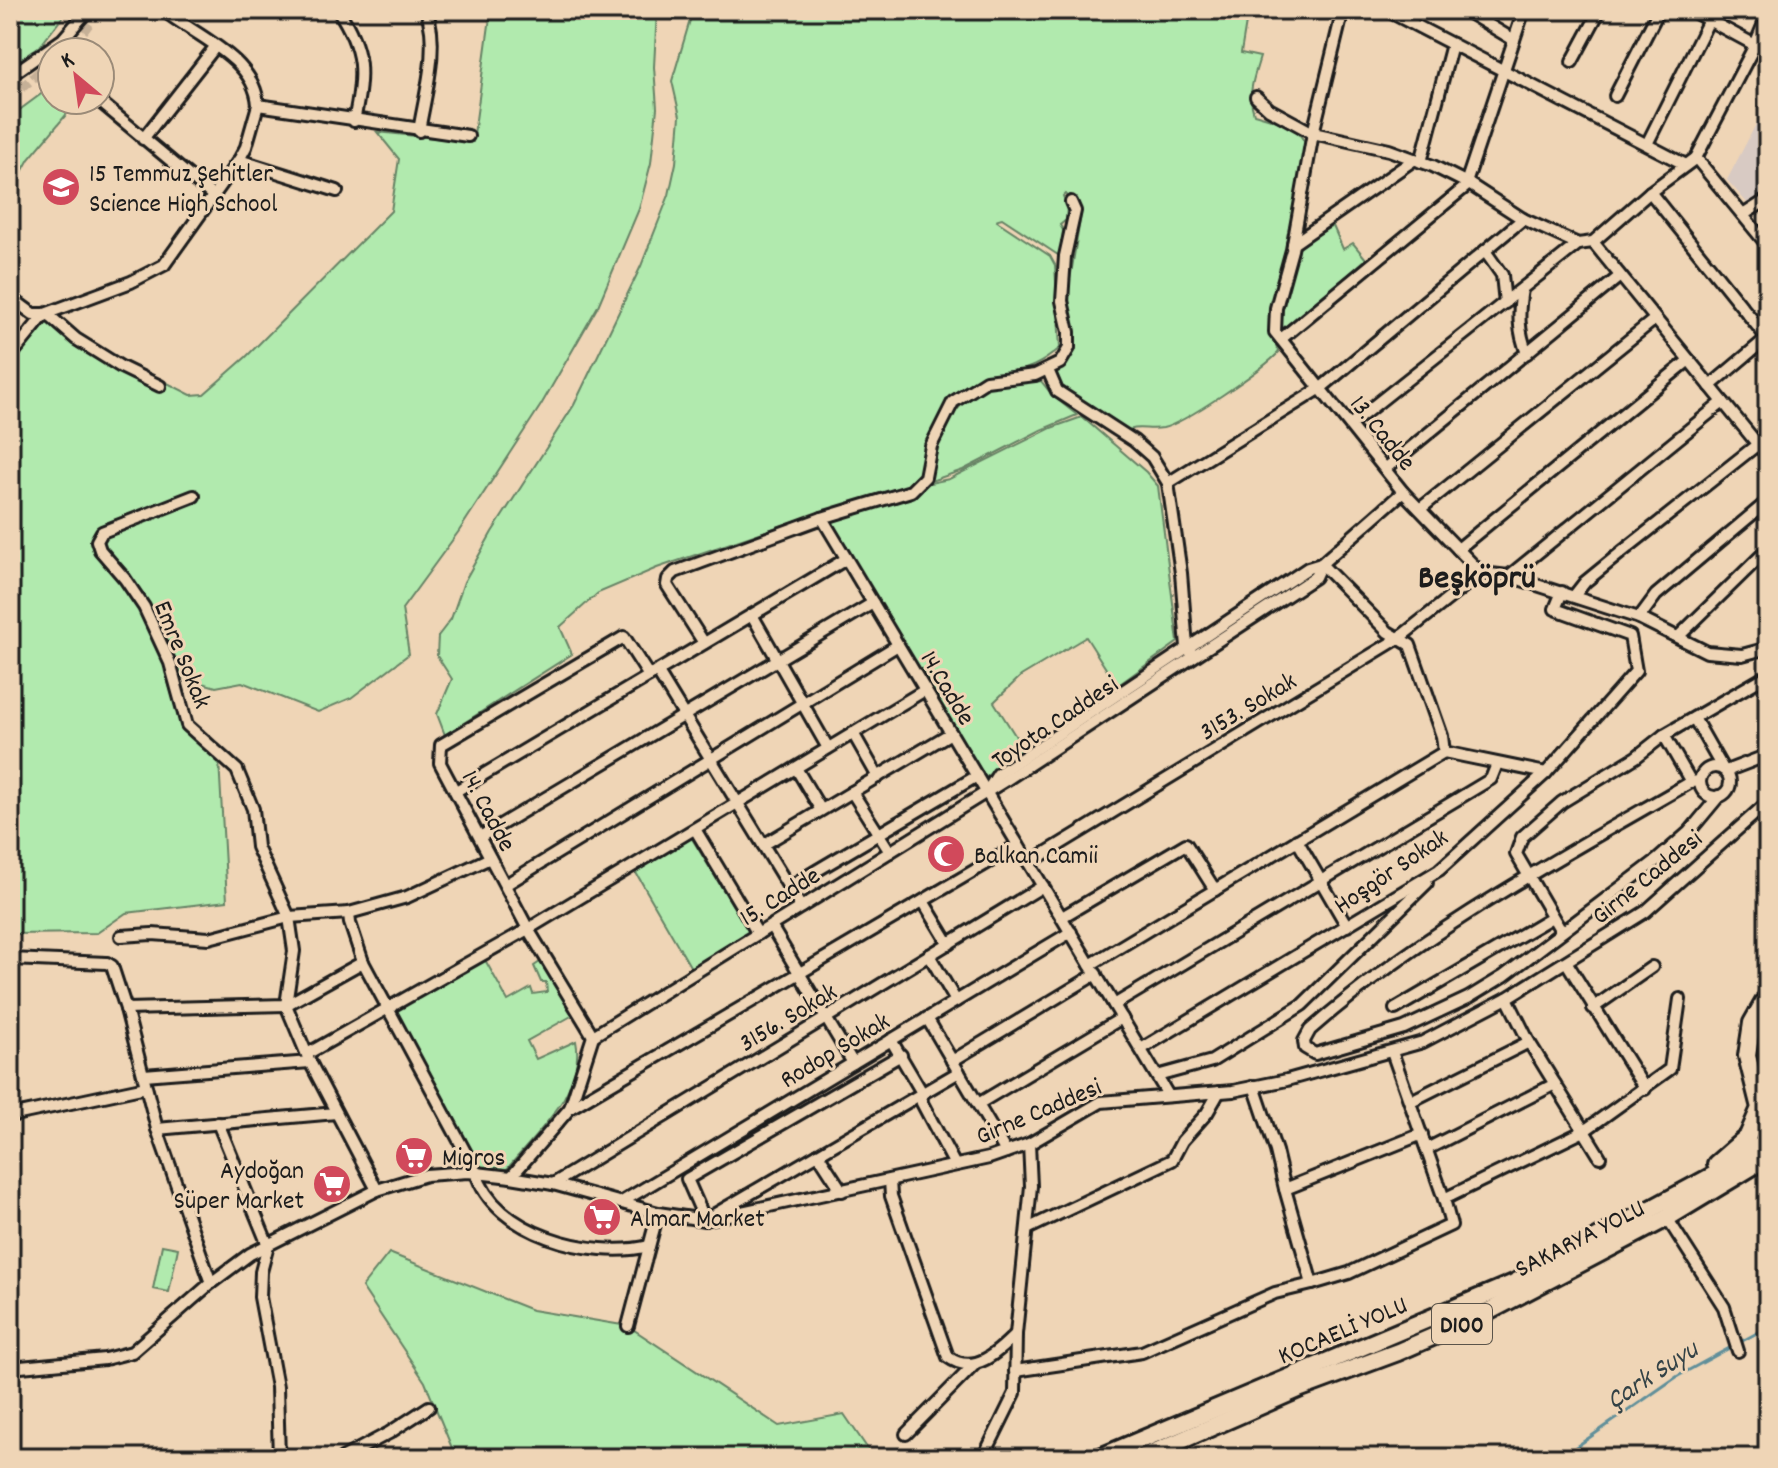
<svg xmlns="http://www.w3.org/2000/svg" width="1778" height="1468" font-family="Dekko,sans-serif">
  <rect width="100%" height="100%" fill="#efd5b6"/>
  <filter id="ink" filterUnits="userSpaceOnUse"><feTurbulence type="fractalNoise" baseFrequency=".0125" numOctaves="2"/><feDisplacementMap in="SourceGraphic" scale="16" xChannelSelector="R" yChannelSelector="G"/><feConvolveMatrix kernelMatrix="1 2 1 2 8 2 1 2 1" color-interpolation-filters="sRGB"/></filter>
  <g filter="url(#ink)">
    <polygon fill="#d8cac3" points="1768,101 1768,193 1749,205 1727,180"/>
    <g fill="#b1eaae" stroke="#668365" stroke-width="2">
      <polygon points="18,10 68,10 41,45 10,67 10,16"/>
      <polygon points="491,10 657,10 654,67 657,108 651,163 639,209 598,306 541,405 459,531 402,609 409,654 351,698 318,712 242,682 216,687 165,672 181,724 219,760 227,901 126,913 97,933 10,934 10,367 47,322 191,395 204,394 246,357 391,211 399,159 377,132 473,142"/>
      <path d="M 693,10 L 1248,10 L 1241,53 L 1260,57 C 1254,77 1247,94 1254,114 C 1274,120 1301,125 1307,148 L 1270,324 L 1272,337 L 1279,352 C 1265,368 1183,424 1163,428 C 1145,431 1139,424 1121,433 L 1059,394 L 1048,377 L 1062,365 L 1070,320 L 1069,286 L 1081,214 L 1065,194 L 1063,196 L 1067,206 L 1066,220 L 1060,225 L 1063,230 L 1061,257 L 1002,218 L 998,219 L 997,221 L 1050,256 L 1055,265 L 1060,348 C 1034,370 1024,369 992,379 C 985,381 977,386 970,391 C 932,414 930,440 919,480 L 897,492 L 798,520 L 657,568 L 598,593 L 560,627 L 572,654 L 445,735 L 437,714 L 452,679 L 437,656 L 438,636 L 451,619 L 464,582 L 492,532 L 574,405 L 641,266 L 669,195 L 676,163 L 680,116 L 672,81 Z"/>
      <polygon points="52,86 52,100 74,100 76,103 29,159 17,181 10,185 10,117"/>
      <polygon points="1333,226 1343,249 1353,243 1366,259 1287,330 1281,330 1279,307 1294,248"/>
      <polygon points="1041,381 1053,396 1077,415 1041,430 963,470 928,482 946,422 963,403 984,387"/>
      <polygon points="1082,417 1146,472 1158,486 1178,642 1117,686 1086,637 1021,676 994,702 1025,751 985,777 832,525 835,519 925,484 949,479 1051,428"/>
      <polygon points="691,837 750,934 691,968 635,871"/>
      <path d="M 484,958 L 508,1001 L 531,988 L 533,994 L 547,992 L 546,982 L 541,982 L 534,966 L 543,960 L 575,1014 L 527,1041 L 536,1059 L 576,1041 C 586,1091 536,1133 507,1169 L 480,1168 L 397,1013 L 398,1007 Z"/>
      <polygon points="162,1245 178,1248 169,1292 153,1289"/>
      <polygon points="389,1253 532,1310 628,1326 779,1426 844,1414 874,1458 456,1458 425,1382 362,1287"/>
    </g>
    <g fill="none" stroke-linecap="round" stroke-linejoin="round">
      <polyline stroke="#608f9a" stroke-width="3" points="1560,1458 1678,1376 1768,1327"/>
      <g stroke="#c5b097" stroke-width="10" stroke-dasharray="10 5" stroke-linecap="butt">
        <polyline points="62,52 77,39 99,10"/>
        <polyline points="10,98 52,61"/>
      </g>
      <defs>
        <g id="minor">
          <path d="M 163,10 C 196,36 255,58 258,105 L 468,136"/>
          <path d="M 338,10 C 365,51 364,75 354,121"/>
          <polyline points="1343,10 1313,133 1292,250 1276,308 1275,332 1403,492 1481,573 1509,576 1639,618 1707,652 1742,655 1768,648"/>
          <polyline points="1386,10 1686,165"/>
          <polyline points="1464,10 1514,40"/>
          <polyline points="1690,10 1755,45"/>
          <polyline points="10,11 11,10"/>
          <polyline points="1572,62 1600,10"/>
          <polyline points="10,76 63,39 88,10"/>
          <polyline points="1615,96 1659,10"/>
          <polyline points="1256,97 1269,109 1313,133 1389,150 1433,166 1469,184 1523,219 1578,244"/>
          <polyline points="98,100 212,195"/>
          <path d="M 419,131 C 425,94 440,46 426,10"/>
          <polyline points="143,139 215,47"/>
          <polyline points="1647,144 1709,20"/>
          <polyline points="1696,158 1768,246"/>
          <polyline points="239,160 337,191"/>
          <polyline points="1421,162 1452,44"/>
          <polyline points="1466,183 1524,10"/>
          <polyline points="1650,192 1767,338"/>
          <polyline points="1743,215 1768,199"/>
          <polyline points="1593,242 1768,457"/>
          <polyline points="1293,244 1415,159"/>
          <polyline points="1485,251 1502,275 1505,303"/>
          <path d="M 1522,289 C 1518,313 1518,331 1527,353"/>
          <polyline points="10,297 33,314 45,314 52,318 76,339 121,367 160,386"/>
          <polyline points="1281,339 1469,184"/>
          <polyline points="10,357 45,314 131,282 164,265 239,160 246,147 258,105"/>
          <polyline points="1048,370 1057,391 1134,441 1152,457 1168,483"/>
          <polyline points="1710,386 1768,337"/>
          <polyline points="1350,425 1578,244 1593,242 1650,192 1696,158 1755,45 1768,14"/>
          <polyline points="1762,449 1768,422"/>
          <polyline points="1385,469 1620,276"/>
          <polyline points="194,496 102,532 97,541 100,550 125,579 144,607 170,663 187,725 237,770 253,809 257,847 289,917 294,951 286,1005 310,1062 377,1190"/>
          <polyline points="1420,509 1655,319"/>
          <polyline points="822,518 1168,1095"/>
          <polyline points="1458,549 1689,360"/>
          <polyline points="1321,564 1388,632 1410,645 1442,736 1444,752 1546,773"/>
          <polyline points="1509,576 1723,402"/>
          <polyline points="1574,596 1585,582 1623,551 1758,444"/>
          <polyline points="752,615 828,748"/>
          <polyline points="1639,618 1656,595 1768,501"/>
          <polyline points="1678,637 1768,549"/>
          <polyline points="704,643 667,585 668,579 675,572 822,518 911,491 925,477 931,446 953,402 986,381 1035,375 1060,363 1069,348 1069,332 1062,301 1065,256 1075,211 1071,202"/>
          <polyline points="1193,655 1187,647 1181,573 1168,483 1321,388 1523,219"/>
          <polyline points="657,671 801,907"/>
          <polyline points="1694,718 1723,769"/>
          <polyline points="853,733 878,777"/>
          <polyline points="1664,735 1691,782"/>
          <circle cx="1715" cy="782" r="15"/>
          <polyline points="796,768 821,810"/>
          <polyline points="1726,771 1768,755"/>
          <path d="M 1700,781 L 1691,782 C 1561,857 1424,930 1310,1030 L 1304,1041 L 1305,1048 L 1315,1054 L 1404,1028 L 1468,998 L 1504,976 L 1657,860 L 1689,832 L 1719,796"/>
          <polyline points="988,790 998,774 1308,568 1321,564 1403,492"/>
          <polyline points="456,791 846,559"/>
          <polyline points="852,792 890,852"/>
          <polyline points="695,829 758,934"/>
          <polyline points="480,837 873,603"/>
          <polyline points="1297,840 1347,926"/>
          <polyline points="763,845 951,733"/>
          <polyline points="1029,863 1399,638 1481,573"/>
          <polyline points="505,885 898,645"/>
          <polyline points="789,887 977,776"/>
          <polyline points="923,901 949,944"/>
          <path d="M 349,913 L 350,923 L 363,962 L 476,1172 C 493,1234 593,1260 649,1246"/>
          <polyline points="1062,917 1186,844 1215,890"/>
          <polyline points="771,926 853,1063"/>
          <polyline points="1561,931 1516,854 1522,837 1562,802 1636,757 1664,735 1768,675"/>
          <polyline points="121,936 152,934 209,938 289,917 349,913 407,897 490,858"/>
          <polyline points="929,955 956,1001"/>
          <polyline points="10,959 107,963 112,966 126,1009 157,1129 211,1283"/>
          <polyline points="1567,963 1645,1089"/>
          <polyline points="1090,965 1444,752"/>
          <polyline points="1507,998 1529,1042 1600,1157"/>
          <polyline points="1114,1005 1491,779 1497,764"/>
          <polyline points="1593,1008 1652,967"/>
          <polyline points="126,1009 286,1005 363,962"/>
          <polyline points="1395,1009 1552,917"/>
          <polyline points="927,1018 1006,1152"/>
          <polyline points="593,1036 1006,780 1315,577 1321,564"/>
          <polyline points="593,1036 528,929 440,763 441,745 624,637 649,676"/>
          <polyline points="891,1040 921,1091 922,1103 955,1165"/>
          <polyline points="1141,1049 1439,870 1546,773 1636,671 1630,636 1555,609 1562,592"/>
          <polyline points="1392,1052 1444,1199 1584,1131 1670,1069 1680,999"/>
          <polyline points="307,1054 528,929 925,690"/>
          <polyline points="901,1055 687,1179 705,1220 959,1072"/>
          <polyline points="952,1061 1096,974"/>
          <polyline points="144,1075 310,1062"/>
          <polyline points="1157,1076 1212,1061 1302,1005 1427,883"/>
          <polyline points="1254,1086 1276,1151 1285,1189"/>
          <polyline points="1411,1101 1529,1042"/>
          <polyline points="978,1104 1122,1018"/>
          <polyline points="570,1108 1018,845"/>
          <polyline points="10,1116 146,1087"/>
          <polyline points="218,1123 268,1245"/>
          <polyline points="157,1129 336,1113"/>
          <polyline points="1422,1134 1285,1189 1312,1284 1349,1273 1451,1225 1444,1199"/>
          <polyline points="1427,1149 1555,1084"/>
          <polyline points="818,1154 842,1191"/>
          <polyline points="511,1177 570,1108 593,1036"/>
          <path d="M 890,1180 L 891,1196 L 948,1357 C 974,1376 998,1352 1016,1334"/>
          <polyline points="553,1184 1043,886"/>
          <polyline points="620,1203 1071,932"/>
          <polyline points="1667,1218 1724,1307 1738,1351"/>
          <polyline points="1027,1229 1172,1160 1182,1141 1207,1113 1219,1092"/>
          <polyline points="268,1245 261,1272 260,1297 277,1387 279,1458"/>
          <polyline points="628,1326 658,1213"/>
          <polyline points="10,1368 105,1359 132,1352 211,1283 250,1254 377,1190 426,1175 468,1172 511,1177 553,1184 658,1213 705,1220 989,1158 1029,1144 1101,1102 1233,1091 1287,1080 1423,1042 1507,998 1645,912 1768,802"/>
          <polyline points="1015,1371 1142,1352 1275,1293 1312,1284"/>
          <polyline points="906,1434 974,1365"/>
          <polyline points="342,1458 389,1433 429,1407"/>
          <polyline points="983,1458 1015,1393 1016,1334 1031,1186 1029,1144"/>
        </g>
        <g id="highway">
          <polyline points="1768,1041 1768,1047"/>
          <polyline points="1716,1164 1748,1136 1760,1108 1747,1056 1752,1023 1768,995"/>
          <polyline points="1098,1458 1514,1283 1716,1174 1768,1141"/>
          <polyline points="1141,1458 1301,1388 1398,1352 1476,1318 1667,1218 1768,1157"/>
        </g>
      </defs>
      <use href="#minor" stroke="#1c1c1c" stroke-width="16"/>
      <use href="#highway" stroke="#1c1c1c" stroke-width="22"/>
      <use href="#minor" stroke="#efd5b6" stroke-width="10"/>
      <use href="#highway" stroke="#efd5b6" stroke-width="16"/>
    </g>
  </g>
  <defs>
    <symbol id="school-disc" viewBox="-11 -11 22 22"><circle r="9.5" fill="#d1495b" stroke="#efd5b6"/><path d="M0-5L7-2L0 1L-7-2ZM-4 1L0 2.5L4 1V4Q0 6-4 4Z" fill="#fff"/></symbol>
    <symbol id="mosque-disc" viewBox="-11 -11 22 22"><circle r="9.5" fill="#d1495b" stroke="#efd5b6"/><path d="M3.5-4.9A6 6 0 1 0 3.5 4.9A5 5 0 1 1 3.5-4.9Z" fill="#fff"/></symbol>
    <symbol id="supermarket-disc" viewBox="-11 -11 22 22"><circle r="9.5" fill="#d1495b" stroke="#efd5b6"/><path d="M-6-5.5h2.5l.6 2H6L4.5 2H-2.5L-4.4-4H-6ZM-1.5 3.2a1.3 1.3 0 1 0 .1 0ZM3 3.2a1.3 1.3 0 1 0 .1 0Z" fill="#fff"/></symbol>
  </defs>
  <g fill-rule="evenodd">
    <use href="#school-disc" x="39" y="165" width="44" height="44"/>
    <use href="#mosque-disc" x="924" y="832" width="44" height="44"/>
    <use href="#supermarket-disc" x="392" y="1134" width="44" height="44"/>
    <use href="#supermarket-disc" x="310" y="1162" width="44" height="44"/>
    <use href="#supermarket-disc" x="580" y="1195" width="44" height="44"/>
  </g>
  <g text-anchor="middle" stroke-width="6" stroke-linejoin="round" paint-order="stroke">
    <rect fill="#efd5b6" stroke="#5b544a" stroke-width="2" x="1432" y="1304" width="60" height="40" rx="6"/>
    <g font-size="24" font-weight="bold" fill="#1c1c1c">
      <text x="1462" y="1332">D100</text>
    </g>
    <g font-size="26" fill="#1c1c1c" stroke="#efd5b6" text-anchor="start">
      <text x="89" y="181">15 Temmuz Şehitler<tspan x="89" dy="30">Science High School</tspan></text>
      <text x="974" y="863">Balkan Camii</text>
      <text x="442" y="1165">Migros</text>
      <text x="304" y="1178" text-anchor="end">Aydoğan<tspan x="304" dy="30">Süper Market</tspan></text>
      <text x="630" y="1226">Almar Market</text>
    </g>
    <g font-size="26" fill="#1c1c1c" stroke="#efd5b6">
      <text transform="translate(1384 432) rotate(51)" y="9">13. Cadde</text>
      <text transform="translate(184 654) rotate(68)" y="9">Emre Sokak</text>
      <text transform="translate(949 687) rotate(59)" y="9">14.Cadde</text>
      <text transform="translate(1247 705) rotate(-31)" y="9">3153. Sokak</text>
      <text transform="translate(1054 721) rotate(-34)" y="9">Toyota Caddesi</text>
      <text transform="translate(490 810) rotate(62)" y="9">14. Cadde</text>
      <text transform="translate(1390 870) rotate(-34)" y="9">Hoşgör Sokak</text>
      <text transform="translate(1646 876) rotate(-39)" y="9">Girne Caddesi</text>
      <text transform="translate(779 895) rotate(-32)" y="9">15. Cadde</text>
      <text transform="translate(787 1016) rotate(-31)" y="9">3156. Sokak</text>
      <text transform="translate(834 1049) rotate(-31)" y="9">Rodop Sokak</text>
      <text transform="translate(1038 1110) rotate(-23)" y="9">Girne Caddesi</text>
      <text transform="translate(1579 1237) rotate(-27)" y="9">SAKARYA YOLU</text>
      <text transform="translate(1342 1329) rotate(-23)" y="9">KOCAELİ YOLU</text>
    </g>
    <g font-size="28" font-style="italic" fill="#334246" stroke="#efd5b6">
      <text transform="translate(1651 1373) rotate(-33)" y="10">Çark Suyu</text>
    </g>
    <g font-size="34" font-weight="bold" fill="#1c1c1c" stroke="#efd5b6">
      <text x="1477" y="587">Beşköprü</text>
    </g>
  </g>
  <rect width="1778" height="1468" fill="none" stroke="#efd5b6" stroke-width="40"/>
  <rect x="20" y="20" width="1738" height="1428" fill="none" stroke="#1c1c1c" stroke-width="3" filter="url(#ink)"/>
  <g transform="translate(76 76) rotate(331)"><circle r="38" fill="#efd5b6" stroke="#9b8b78" stroke-width="2"/>
  <path d="M0-6L14 30L0 20L-14 30Z" fill="#d1495b"/>
  <text y="-12" font-size="22" font-weight="bold" text-anchor="middle" fill="#1c1c1c">K</text>
  </g>
</svg>
